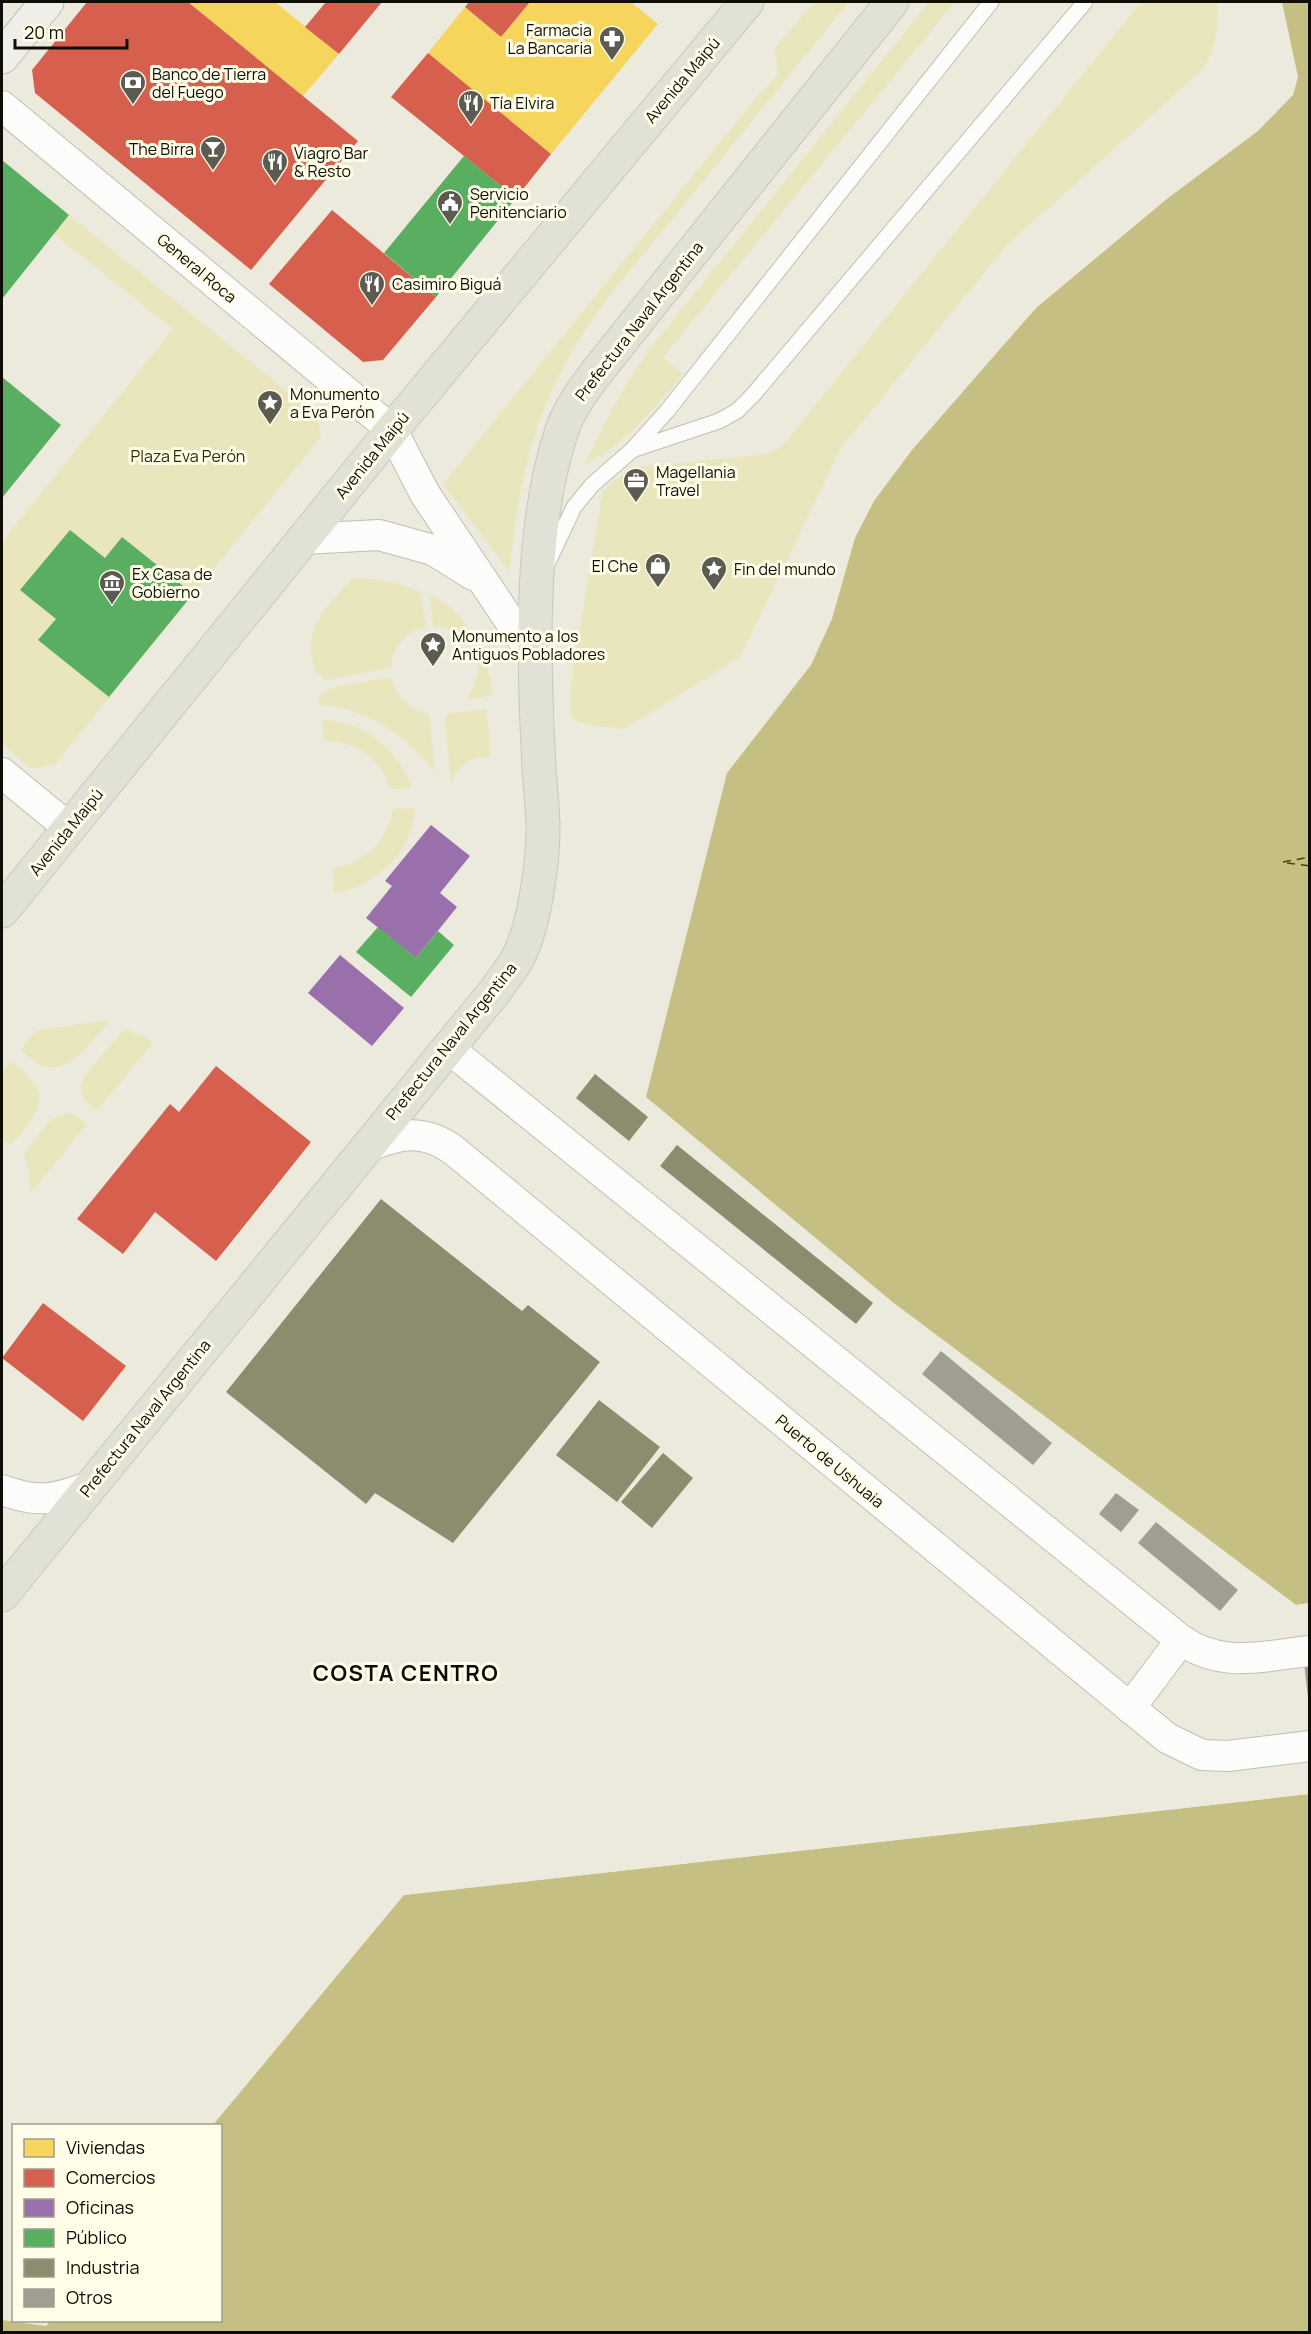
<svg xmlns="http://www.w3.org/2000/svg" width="1311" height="2334" font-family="Manrope,sans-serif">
  <rect width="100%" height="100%" fill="#eceadc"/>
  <g fill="#e9e6be">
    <path d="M 814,2 L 849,2 C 790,74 731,147 672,220 C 631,269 586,319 558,377 C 528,437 516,504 510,570 L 508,570 L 443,484 L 759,94 L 765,89 L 778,75 L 775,48 Z"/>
    <path d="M 929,2 L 955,2 L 663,357 L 683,374 C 654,409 627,443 585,464 C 604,424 623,387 649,350 Z"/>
    <path d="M 1141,2 L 1218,2 C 1218,28 1217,49 1201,71 L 1007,245 L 841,448 L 740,657 L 624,729 L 591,725 L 578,722 L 571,715 L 570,700 L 573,670 L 603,491 C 614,480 625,473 639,467 L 767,454 L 779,448 L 787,440 Z"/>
    <polygon points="69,215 317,416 321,437 55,764 32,769 2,744 2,542 173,329 54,234"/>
    <path d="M 363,578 L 397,583 L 420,592 L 426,627 C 405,631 392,648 391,668 L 326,680 C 309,670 307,642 316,624 C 323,608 340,593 351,579 Z"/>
    <path d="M 429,594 C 469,613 487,653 493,695 L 466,700 C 492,668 474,628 433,626 Z"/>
    <path d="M 391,677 C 396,697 410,709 429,714 L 435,772 C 403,734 370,708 319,705 L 319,697 L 322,693 L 335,687 Z"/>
    <path d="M 487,709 L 490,757 C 470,756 457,766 451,785 L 445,720 L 447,715 L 452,713 Z"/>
    <path d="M 323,720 C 366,723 397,748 412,788 L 391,789 C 380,759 357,740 324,741 Z"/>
    <path d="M 415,808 C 412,853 377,886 334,893 L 333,868 C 366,863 387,842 393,809 Z"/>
    <path d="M 110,1020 C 96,1036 71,1076 44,1066 C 36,1063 28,1055 21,1050 L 30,1037 L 38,1030 Z"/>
    <path d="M 124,1029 L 145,1037 L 153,1043 L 97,1111 C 84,1101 77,1094 84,1077 Z"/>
    <path d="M 11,1061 C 54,1094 43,1109 11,1144 L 2,1142 L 2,1073 Z"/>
    <polygon points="67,1113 74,1114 87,1124 30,1194 29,1169 23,1154 52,1119"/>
  </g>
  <g fill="#c5bf83">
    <polygon points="1282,2 1309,2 1309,1603 1296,1605 895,1304 646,1097 727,773 811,665 832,619 855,538 874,501 912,450 1036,308 1168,198 1258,131 1293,95 1298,77"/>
    <polygon points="1309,1794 1309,2332 2,2332 2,2320 46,2326 51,2320 220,2320 220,2126 213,2125 404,1895"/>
  </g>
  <g fill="#eceadc">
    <polygon points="895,1304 1296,1605 1309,1603 1310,1606 1294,1607 893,1306"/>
    <polygon points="1309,1791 1309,1794 404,1895 407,1891"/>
  </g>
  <g fill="#f6d55c">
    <polygon points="188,2 275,2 339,54 303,96"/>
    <polygon points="530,2 631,2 658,24 551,154 428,53 465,7 501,37"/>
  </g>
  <g fill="#d6604d">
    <polygon points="87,2 188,2 358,141 251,270 35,93 32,70"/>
    <polygon points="326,2 382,2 339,54 305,27"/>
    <polygon points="469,2 530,2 501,37 465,7"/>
    <polygon points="428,53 551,154 516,198 391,97"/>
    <polygon points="332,210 436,297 383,360 363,362 269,284"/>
    <polygon points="216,1066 311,1142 216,1261 155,1212 123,1254 77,1219 170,1104 179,1112"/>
    <polygon points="43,1303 126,1366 83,1421 2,1358"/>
  </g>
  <g fill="#9970ab">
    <polygon points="431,825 470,856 440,893 457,907 416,958 366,918 392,886 385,881"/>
    <polygon points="340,955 404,1008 372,1046 308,993"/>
  </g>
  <g fill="#5aae61">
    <polygon points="464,156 516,198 436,297 384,253"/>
    <polygon points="2,160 69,215 2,299"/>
    <polygon points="2,377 61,425 2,498"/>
    <polygon points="70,530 105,558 122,537 193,594 109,697 38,640 56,619 20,590"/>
    <polygon points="378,927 416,958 438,931 454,945 411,997 356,952"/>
  </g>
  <g fill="#8c8c6e">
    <polygon points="595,1074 648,1117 629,1141 576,1098"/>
    <polygon points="677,1145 873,1303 856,1324 660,1166"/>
    <polygon points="381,1199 522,1311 528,1305 600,1362 453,1543 375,1493 366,1504 226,1392"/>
    <polygon points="599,1400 660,1447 617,1502 556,1455"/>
    <polygon points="663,1453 693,1478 652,1528 621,1502"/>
  </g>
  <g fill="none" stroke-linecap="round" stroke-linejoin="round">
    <g stroke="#494300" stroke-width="1.5" stroke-dasharray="8 6" stroke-linecap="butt">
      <polyline points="1283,862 1310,857"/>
      <polyline points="1287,863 1310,866"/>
    </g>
  </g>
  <g fill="#a09e93">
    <polygon points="941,1351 1052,1443 1033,1465 922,1374"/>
    <polygon points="1116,1493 1139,1510 1121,1532 1099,1514"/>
    <polygon points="1156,1522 1238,1590 1220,1611 1138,1543"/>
    <polygon points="1310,1662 1310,1696 1308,1697 1304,1663"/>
  </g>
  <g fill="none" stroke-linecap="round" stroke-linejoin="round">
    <defs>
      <g id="service">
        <polyline points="635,449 719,421 737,411 753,395 1085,2"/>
        <polyline points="547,564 574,507 592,485 632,450 667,411 991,2"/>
      </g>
      <g id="minor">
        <polyline points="2,106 392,430 425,494 526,645 536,654"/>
        <polyline points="304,539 379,535 433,550 473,575"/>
        <polyline points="2,773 69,828"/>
        <path d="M 448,1048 L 1181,1640 C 1224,1669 1261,1656 1310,1651"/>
        <path d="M 365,1148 C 398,1134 421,1128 452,1149 L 1167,1738 L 1202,1755 L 1228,1756 L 1310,1746"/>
        <path d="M 2,1490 C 38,1503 53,1500 88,1487"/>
        <polyline points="1130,1708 1181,1640"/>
      </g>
      <polyline id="secondary" points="2,57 47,2"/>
      <g id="primary">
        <polyline points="2,911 392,430 747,2"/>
        <path d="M 2,1595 L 495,991 C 502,981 510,971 516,961 C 534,931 543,863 543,828 C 543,808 540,788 539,769 C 534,663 528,535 561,433 C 569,407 587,385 603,364 L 892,2"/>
      </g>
    </defs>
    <use href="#service" stroke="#bfbfb3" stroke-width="17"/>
    <use href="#minor" stroke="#bfbfb3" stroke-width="32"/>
    <use href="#secondary" stroke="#bfbfb3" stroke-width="35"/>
    <use href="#primary" stroke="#c8c8c0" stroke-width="35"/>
    <use href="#service" stroke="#fcfcfa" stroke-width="15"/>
    <use href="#minor" stroke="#fcfcfa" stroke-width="30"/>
    <use href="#secondary" stroke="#efeee8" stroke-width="33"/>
    <use href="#primary" stroke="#e2e1d5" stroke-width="33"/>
  </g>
  <defs>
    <symbol id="pharmacy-pin" viewBox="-11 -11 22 30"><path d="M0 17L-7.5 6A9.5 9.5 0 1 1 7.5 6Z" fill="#5c5b51" stroke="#fffde8"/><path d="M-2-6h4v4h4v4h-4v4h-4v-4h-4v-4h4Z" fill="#fff"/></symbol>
    <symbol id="bank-pin" viewBox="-11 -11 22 30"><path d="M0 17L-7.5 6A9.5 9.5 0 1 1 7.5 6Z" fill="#5c5b51" stroke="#fffde8"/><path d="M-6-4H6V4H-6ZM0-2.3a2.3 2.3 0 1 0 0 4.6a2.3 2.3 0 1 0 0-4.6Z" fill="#fff"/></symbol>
    <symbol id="restaurant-pin" viewBox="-11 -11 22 30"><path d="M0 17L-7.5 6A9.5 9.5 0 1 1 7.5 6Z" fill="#5c5b51" stroke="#fffde8"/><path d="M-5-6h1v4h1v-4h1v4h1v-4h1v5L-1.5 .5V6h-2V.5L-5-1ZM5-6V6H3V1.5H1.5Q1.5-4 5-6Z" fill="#fff"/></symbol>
    <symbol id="bar-pin" viewBox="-11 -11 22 30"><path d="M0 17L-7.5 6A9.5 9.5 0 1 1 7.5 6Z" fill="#5c5b51" stroke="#fffde8"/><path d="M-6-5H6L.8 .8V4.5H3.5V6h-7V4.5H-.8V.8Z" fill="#fff"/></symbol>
    <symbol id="civic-pin" viewBox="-11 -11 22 30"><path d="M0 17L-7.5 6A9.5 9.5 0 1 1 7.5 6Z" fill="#5c5b51" stroke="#fffde8"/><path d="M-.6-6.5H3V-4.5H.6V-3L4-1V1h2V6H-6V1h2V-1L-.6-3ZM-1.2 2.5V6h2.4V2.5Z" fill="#fff"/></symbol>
    <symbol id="sight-pin" viewBox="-11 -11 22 30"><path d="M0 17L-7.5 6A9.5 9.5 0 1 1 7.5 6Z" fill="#5c5b51" stroke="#fffde8"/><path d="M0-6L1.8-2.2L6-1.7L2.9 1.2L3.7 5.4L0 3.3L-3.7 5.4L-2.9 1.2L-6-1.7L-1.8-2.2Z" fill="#fff"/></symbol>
    <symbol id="office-pin" viewBox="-11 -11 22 30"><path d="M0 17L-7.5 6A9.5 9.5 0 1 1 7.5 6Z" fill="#5c5b51" stroke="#fffde8"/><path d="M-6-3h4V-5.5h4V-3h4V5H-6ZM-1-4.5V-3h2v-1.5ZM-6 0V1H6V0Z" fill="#fff"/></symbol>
    <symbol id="shop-pin" viewBox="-11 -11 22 30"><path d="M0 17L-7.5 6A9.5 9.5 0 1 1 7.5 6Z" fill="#5c5b51" stroke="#fffde8"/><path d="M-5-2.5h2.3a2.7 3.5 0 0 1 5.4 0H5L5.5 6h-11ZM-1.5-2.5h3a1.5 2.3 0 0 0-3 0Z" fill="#fff"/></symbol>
    <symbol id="museum-pin" viewBox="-11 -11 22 30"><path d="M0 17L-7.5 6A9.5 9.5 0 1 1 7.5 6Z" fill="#5c5b51" stroke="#fffde8"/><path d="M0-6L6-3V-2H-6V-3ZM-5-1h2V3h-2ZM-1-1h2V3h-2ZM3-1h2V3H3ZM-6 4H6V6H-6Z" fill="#fff"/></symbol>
  </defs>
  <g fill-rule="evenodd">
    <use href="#pharmacy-pin" x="597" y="24" width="30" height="40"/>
    <use href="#bank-pin" x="118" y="68" width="30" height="40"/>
    <use href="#restaurant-pin" x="456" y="88" width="30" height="40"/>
    <use href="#bar-pin" x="198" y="134" width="30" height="40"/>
    <use href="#restaurant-pin" x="260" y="147" width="30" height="40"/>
    <use href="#civic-pin" x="435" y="188" width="30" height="40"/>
    <use href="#restaurant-pin" x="357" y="269" width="30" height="40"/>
    <use href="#sight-pin" x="255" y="388" width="30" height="40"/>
    <use href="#office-pin" x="621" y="466" width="30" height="40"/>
    <use href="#shop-pin" x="643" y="551" width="30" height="40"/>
    <use href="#sight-pin" x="699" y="554" width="30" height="40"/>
    <use href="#museum-pin" x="97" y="568" width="30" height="40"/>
    <use href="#sight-pin" x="418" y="630" width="30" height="40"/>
  </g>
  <g text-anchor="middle" stroke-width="6" stroke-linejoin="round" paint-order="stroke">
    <g font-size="16" fill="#0f0e06" stroke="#fffde8" text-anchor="start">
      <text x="592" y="36" text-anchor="end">Farmacia<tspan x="592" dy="18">La Bancaria</tspan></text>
      <text x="152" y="80">Banco de Tierra<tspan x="152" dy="18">del Fuego</tspan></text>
      <text x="490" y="109">Tía Elvira</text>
      <text x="194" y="155" text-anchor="end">The Birra</text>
      <text x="294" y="159">Viagro Bar<tspan x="294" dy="18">&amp; Resto</tspan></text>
      <text x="470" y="200">Servicio<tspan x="470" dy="18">Penitenciario</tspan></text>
      <text x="392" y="290">Casimiro Biguá</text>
      <text x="290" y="400">Monumento<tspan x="290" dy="18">a Eva Perón</tspan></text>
      <text x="656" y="478">Magellania<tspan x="656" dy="18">Travel</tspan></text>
      <text x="638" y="572" text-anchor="end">El Che</text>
      <text x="734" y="575">Fin del mundo</text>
      <text x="132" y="580">Ex Casa de<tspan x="132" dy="18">Gobierno</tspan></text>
      <text x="452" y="642">Monumento a los<tspan x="452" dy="18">Antiguos Pobladores</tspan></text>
    </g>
    <g font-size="16" fill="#0f0e06" stroke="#fffde8">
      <text transform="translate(682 80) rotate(-50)" y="6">Avenida Maipú</text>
      <text transform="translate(197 268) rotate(40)" y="6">General Roca</text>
      <text transform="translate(639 321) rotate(-52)" y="6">Prefectura Naval Argentina</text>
      <text transform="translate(372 455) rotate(-51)" y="6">Avenida Maipú</text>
      <text transform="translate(66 832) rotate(-51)" y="6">Avenida Maipú</text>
      <text transform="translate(451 1041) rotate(-51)" y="6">Prefectura Naval Argentina</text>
      <text transform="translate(145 1418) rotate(-51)" y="6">Prefectura Naval Argentina</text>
      <text transform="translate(830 1461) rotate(40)" y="6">Puerto de Ushuaia</text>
    </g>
    <g font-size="16" fill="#302d09" stroke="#fffde8">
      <text x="188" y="462">Plaza Eva Perón</text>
    </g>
    <g font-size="22" font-weight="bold" letter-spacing="1.5" fill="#0f0e06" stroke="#fffde8">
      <text x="406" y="1681">COSTA CENTRO</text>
    </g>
  </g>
  <rect width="1311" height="2334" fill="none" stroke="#0f0e06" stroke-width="6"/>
  <rect x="12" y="2124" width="210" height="198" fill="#fffde8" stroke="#9f9d8e" stroke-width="1.5"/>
  <rect x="24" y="2139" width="30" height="18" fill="#f6d55c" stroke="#9f9d8e" stroke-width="1.5"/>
  <text x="66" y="2154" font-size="18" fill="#0f0e06">Viviendas</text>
  <rect x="24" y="2169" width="30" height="18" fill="#d6604d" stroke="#9f9d8e" stroke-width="1.5"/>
  <text x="66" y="2184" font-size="18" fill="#0f0e06">Comercios</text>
  <rect x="24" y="2199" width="30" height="18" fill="#9970ab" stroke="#9f9d8e" stroke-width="1.5"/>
  <text x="66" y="2214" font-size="18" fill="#0f0e06">Oficinas</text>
  <rect x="24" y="2229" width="30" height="18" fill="#5aae61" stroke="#9f9d8e" stroke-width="1.5"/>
  <text x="66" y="2244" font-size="18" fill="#0f0e06">Público</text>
  <rect x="24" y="2259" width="30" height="18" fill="#8c8c6e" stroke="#9f9d8e" stroke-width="1.5"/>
  <text x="66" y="2274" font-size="18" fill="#0f0e06">Industria</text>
  <rect x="24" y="2289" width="30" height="18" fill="#a09e93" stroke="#9f9d8e" stroke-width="1.5"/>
  <text x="66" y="2304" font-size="18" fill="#0f0e06">Otros</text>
  <path d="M15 39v9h112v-9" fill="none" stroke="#0f0e06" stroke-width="3"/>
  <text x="24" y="39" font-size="18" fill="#0f0e06" stroke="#fffde8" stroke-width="4.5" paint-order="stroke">20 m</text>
</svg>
